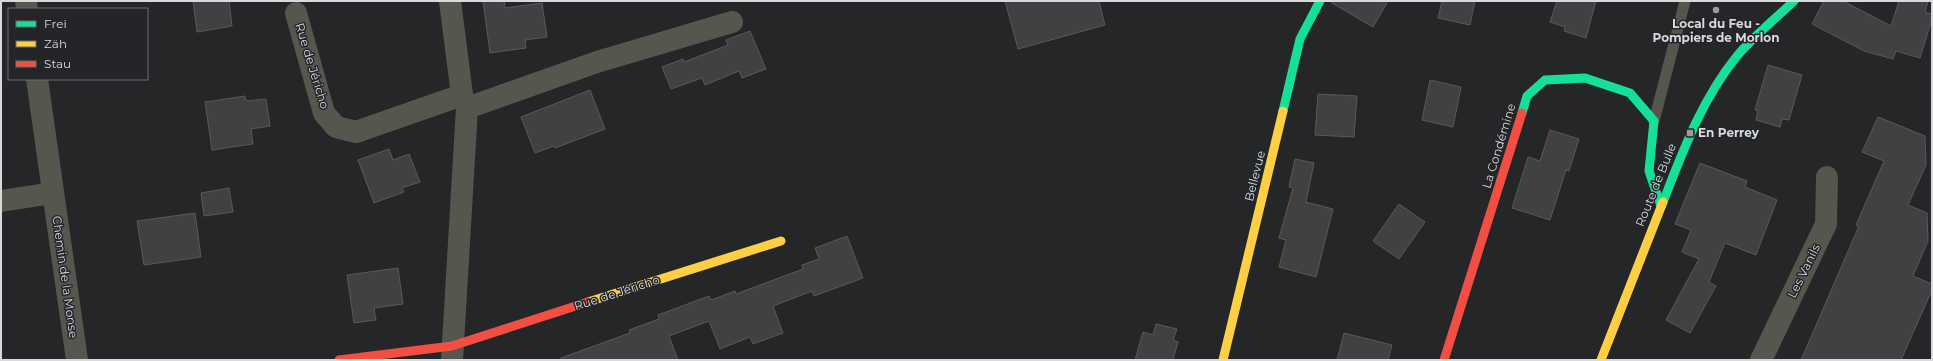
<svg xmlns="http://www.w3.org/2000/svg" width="1933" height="361" font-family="Montserrat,sans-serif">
  <rect width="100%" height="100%" fill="#242628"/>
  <g fill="#404143" stroke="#57595a">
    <polygon points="193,1 229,1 232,26 197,32"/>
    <polygon points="483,1 504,1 505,8 542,3 547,37 525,40 526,48 490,53"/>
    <polygon points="1005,1 1099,1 1105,25 1018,49"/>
    <polygon points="1332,1 1388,1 1373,27 1332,3"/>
    <polygon points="1442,1 1475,1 1470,25 1438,18"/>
    <polygon points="1557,1 1596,1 1586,38 1564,31 1565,27 1550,22"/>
    <polygon points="1824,1 1843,1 1891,26 1899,1 1928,1 1925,12 1932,14 1932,19 1920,58 1896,51 1893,59 1864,51 1812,24"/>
    <polygon points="750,31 766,69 742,78 739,71 705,85 702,78 671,89 662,67 683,59 684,62 728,45 726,40"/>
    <polygon points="1768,65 1802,75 1789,120 1782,119 1780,127 1756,120 1758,111 1755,110"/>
    <polygon points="1430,80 1461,87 1453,127 1422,120"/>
    <polygon points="590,90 605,129 555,148 554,146 535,153 521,117"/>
    <polygon points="1318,94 1357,96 1354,137 1315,135"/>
    <polygon points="245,96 246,101 266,99 270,126 251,129 253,144 212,150 205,102"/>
    <polygon points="1878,117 1925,136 1926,165 1908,205 1927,213 1928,241 1913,276 1932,284 1932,290 1901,360 1801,360 1859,226 1856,225 1884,161 1862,152"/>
    <polygon points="1550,130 1579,139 1569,171 1566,170 1550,220 1512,208 1528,157 1540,161"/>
    <polygon points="389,149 393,160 409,154 420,182 402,188 404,192 374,203 358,160"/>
    <polygon points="1295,159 1314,163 1306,202 1333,209 1316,277 1279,267 1286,240 1279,238 1293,188 1289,187"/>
    <polygon points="1700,163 1747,181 1745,187 1777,200 1756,255 1725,243 1709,282 1716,286 1690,333 1666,320 1699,259 1682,252 1691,230 1675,224"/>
    <polygon points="229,188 233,212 204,216 201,193"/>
    <polygon points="1399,204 1425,222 1399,259 1373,241"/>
    <polygon points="195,213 201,257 144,265 137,221"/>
    <polygon points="847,236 863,278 814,296 812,291 773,306 783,333 753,344 750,337 720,349 709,321 669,336 678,360 561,360 561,358 630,333 629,330 659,319 658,315 709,296 711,300 735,291 736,294 803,269 802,265 819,259 815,248"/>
    <polygon points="398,268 403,304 374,308 376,320 354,323 347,275"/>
    <polygon points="1156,324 1177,329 1173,340 1178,342 1173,360 1135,360 1143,332 1153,335"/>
    <polygon points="1344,333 1392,345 1388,360 1337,360"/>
  </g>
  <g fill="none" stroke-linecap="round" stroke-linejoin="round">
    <polyline stroke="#55564d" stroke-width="11" points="1654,121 1685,1"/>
    <g stroke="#55564d" stroke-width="22">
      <polyline points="26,1 27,9"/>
      <polyline points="450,1 462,95 467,108 452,360"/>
      <polyline points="296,13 324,113 336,127 356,132 462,95"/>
      <polyline points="37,79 77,360"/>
      <polyline points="467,108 597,62 732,22"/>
      <polyline points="1,201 53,193"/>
      <polyline points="1761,360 1826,224 1827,177"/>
    </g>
    <g stroke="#16e098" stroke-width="9">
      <polyline points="1283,111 1300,39 1320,1"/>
      <polyline points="1522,113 1527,96 1545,80 1585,78 1630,93 1654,121 1649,171 1661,206"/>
      <path d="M 1663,202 C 1683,151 1702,99 1737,56 C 1754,36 1775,19 1794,1"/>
    </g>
    <g stroke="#ffcf43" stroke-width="9">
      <polyline points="588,302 781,241"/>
      <polyline points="1223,360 1283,111"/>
      <polyline points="1601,360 1663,202"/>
    </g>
    <g stroke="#f24e42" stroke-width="9">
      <polyline points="339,360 452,346 588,302"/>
      <polyline points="1444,360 1522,113"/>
    </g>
  </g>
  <g fill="#999a9d" stroke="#232529" stroke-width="1.5">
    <circle cx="1716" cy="10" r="4"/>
    <rect x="1686" y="129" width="8" height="8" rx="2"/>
  </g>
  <g text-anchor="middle" stroke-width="3" stroke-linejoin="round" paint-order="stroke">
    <g font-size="12" font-weight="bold" fill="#d8d9dc" stroke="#232529">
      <text x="1716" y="28">Local du Feu -<tspan x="1716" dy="14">Pompiers de Morlon</tspan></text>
      <text x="1698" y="137" text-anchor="start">En Perrey</text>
    </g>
    <g font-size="12" fill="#d8d9dc" stroke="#232529">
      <text transform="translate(312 66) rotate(73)" y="4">Rue de Jéricho</text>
      <text transform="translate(1499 146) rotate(-73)" y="4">La Condémine</text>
      <text transform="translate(1255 176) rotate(-76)" y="4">Bellevue</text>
      <text transform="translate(1656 185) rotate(-68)" y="4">Route de Bulle</text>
      <text transform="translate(1804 271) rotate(-64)" y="4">Les Vanils</text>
      <text transform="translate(65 277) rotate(82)" y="4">Chemin de la Monse</text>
      <text transform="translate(617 293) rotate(-18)" y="4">Rue de Jéricho</text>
    </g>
  </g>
  <rect width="1933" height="361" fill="none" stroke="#d8d9dc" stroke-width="4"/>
  <rect x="8" y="8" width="140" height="72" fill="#232529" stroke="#6b6d71"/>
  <rect x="16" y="21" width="20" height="6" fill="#16e098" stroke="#6b6d71"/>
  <text x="44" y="28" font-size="12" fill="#d8d9dc">Frei</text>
  <rect x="16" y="41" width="20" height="6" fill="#ffcf43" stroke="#6b6d71"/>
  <text x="44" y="48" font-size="12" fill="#d8d9dc">Zäh</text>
  <rect x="16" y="61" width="20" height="6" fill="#f24e42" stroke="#6b6d71"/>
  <text x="44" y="68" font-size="12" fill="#d8d9dc">Stau</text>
</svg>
